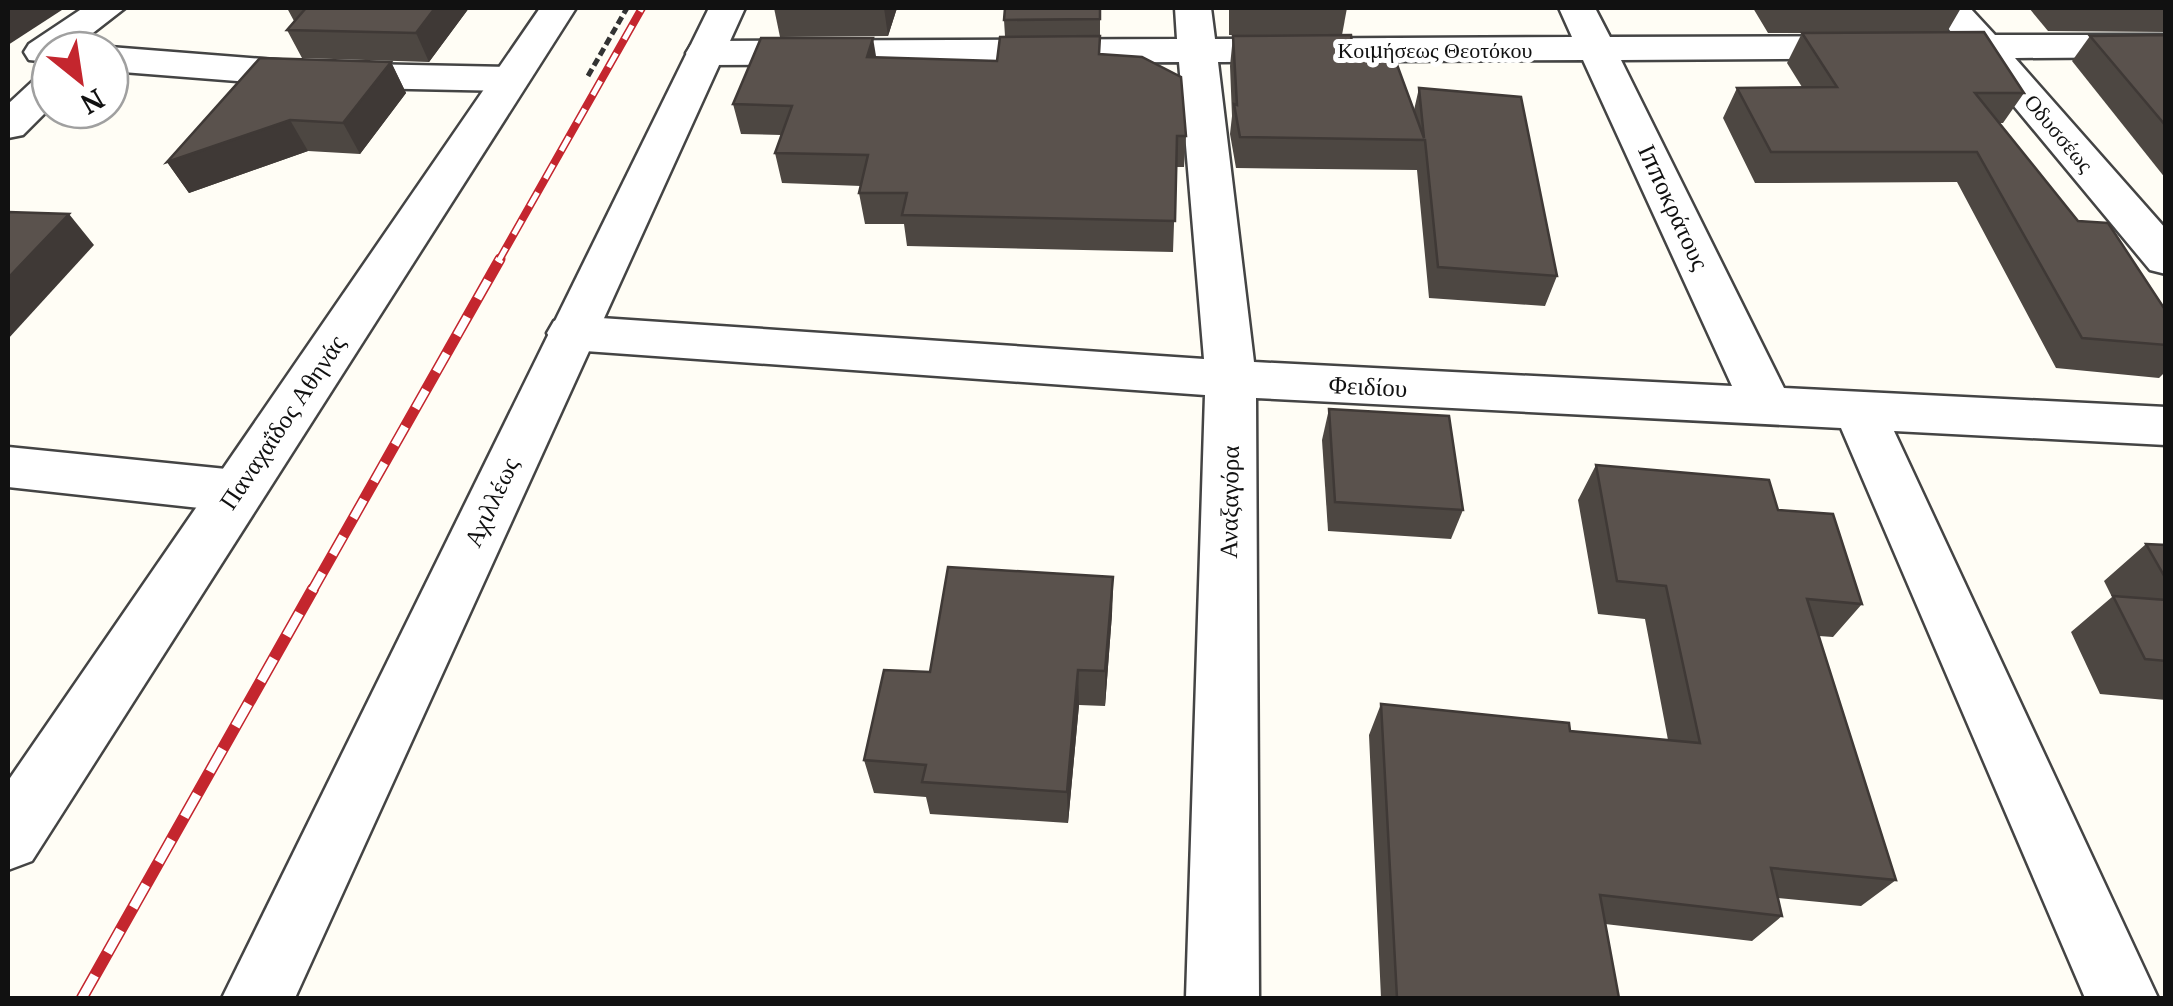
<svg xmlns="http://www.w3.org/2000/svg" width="2173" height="1006" font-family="'PT Serif',serif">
  <rect width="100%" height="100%" fill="#fffdf5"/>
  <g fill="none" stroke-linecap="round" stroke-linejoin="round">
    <defs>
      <g id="minor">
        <polygon points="83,8 125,8 71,50 50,50 50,62 29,60 24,52 29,44"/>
        <path d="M 1175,8 L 1211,8 L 1215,39 L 1572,37 L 1559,8 L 1595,8 L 1610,37 L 1954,36 L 1933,8 L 1970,8 L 1995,35 L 2166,35 L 2166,57 L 2015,58 L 2166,229 L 2166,274 L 2150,270 L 1974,58 L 1621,60 L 1784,388 L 2166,407 L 2166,445 L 1894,431 L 2158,998 L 2085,998 L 1841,428 L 1256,398 L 1259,998 L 1186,998 L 1205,395 L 571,350 L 554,345 L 547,333 L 554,321 L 571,316 L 1204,359 L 1179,62 L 705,65 L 691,61 L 686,53 L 691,45 L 705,41 L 1177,39 ZM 1583,60 L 1732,386 L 1254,362 L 1218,62 Z"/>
        <polygon points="110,47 314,63 509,67 523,71 529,79 523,87 509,91 314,87 110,71 110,50 100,50"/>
        <polygon points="50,74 50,108 23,135 8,138 8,104 36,78"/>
        <polygon points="8,447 236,470 255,476 263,491 255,506 236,512 8,487"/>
      </g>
      <g id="tertiary">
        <polygon points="540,8 576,8 32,861 8,870 8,781"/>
        <polygon points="709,8 745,8 295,998 222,998"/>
      </g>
    </defs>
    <use href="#minor" stroke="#444" stroke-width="5"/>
    <use href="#tertiary" stroke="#444" stroke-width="5"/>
    <polyline stroke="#333" stroke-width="5" stroke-dasharray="8 4" stroke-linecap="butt" points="588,76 627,8"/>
    <use href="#minor" fill="#fff" fill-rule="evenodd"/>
    <use href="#tertiary" fill="#fff" fill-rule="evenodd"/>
    <defs>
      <polyline id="rail-far2" points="498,262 642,8"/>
      <polyline id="rail-far1" points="312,591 500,259"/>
      <polyline id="rail" points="82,998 313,589"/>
    </defs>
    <use href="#rail-far2" stroke="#c4262e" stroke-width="8"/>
    <use href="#rail-far1" stroke="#c4262e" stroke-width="11"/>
    <use href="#rail" stroke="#c4262e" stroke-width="12"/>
    <use href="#rail-far2" stroke="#fff" stroke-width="5" stroke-dasharray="16" stroke-linecap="butt"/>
    <use href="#rail-far1" stroke="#fff" stroke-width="8" stroke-dasharray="21" stroke-linecap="butt"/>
    <use href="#rail" stroke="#fff" stroke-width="9" stroke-dasharray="26" stroke-linecap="butt"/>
  </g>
  <g fill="#4d4742">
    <polygon points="287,8 469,8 429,62 302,58 287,30 294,21"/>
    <polygon points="774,8 897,8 888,36 780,37"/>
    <polygon points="1100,8 1100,36 1005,36 1004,20"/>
    <polygon points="1229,8 1347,8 1342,35 1229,35"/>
    <polygon points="1753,8 1961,8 1947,32 2024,93 2003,123 1999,123 2078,221 2166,311 2166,371 2159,378 2056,368 1957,182 1755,183 1723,118 1737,88 1802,87 1787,63 1802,33 1843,33 1768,33"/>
    <polygon points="2029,8 2166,8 2166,32 2048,31"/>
    <polygon points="2166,35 2166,179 2072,61 2090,36"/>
    <polygon points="1233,36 1353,52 1414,110 1419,88 1557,276 1545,306 1429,298 1417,170 1236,168 1230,134 1232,116 1230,66"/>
    <polygon points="1099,54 1186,136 1184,167 1176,167 1173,252 907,246 904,224 865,224 859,193 861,186 782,183 775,153 781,135 741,134 733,104 876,57 997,61"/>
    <polygon points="391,62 406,93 360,154 308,151 189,193 167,162"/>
    <polygon points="1329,409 1463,510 1451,539 1328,531 1322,440"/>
    <polygon points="1596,465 1778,510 1862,604 1833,637 1819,636 1896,880 1861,906 1778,898 1782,916 1752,941 1605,924 1619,998 1381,998 1369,735 1381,704 1570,731 1668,740 1645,619 1598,614 1578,500"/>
    <polygon points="2146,544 2166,545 2166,700 2100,694 2071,632 2112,597 2104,581"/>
    <polygon points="1113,577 1112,614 1105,706 1079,705 1068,823 930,814 926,797 874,793 864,760 930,672"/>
  </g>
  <g fill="#3f3936">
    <polygon points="8,8 65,8 8,45"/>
    <polygon points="435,8 469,8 429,62 416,33"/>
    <polygon points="884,8 897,8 888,36"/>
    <polygon points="873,38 878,68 867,57"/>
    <polygon points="391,62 406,93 360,154 343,123"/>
    <polygon points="290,120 308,151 189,193 167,162"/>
    <polygon points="69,214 94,245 8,339 8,278"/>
    <polygon points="1113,577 1112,614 1105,706 1105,671"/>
    <polygon points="1078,670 1079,705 1068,823 1067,792"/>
  </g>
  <g fill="#5a524d" stroke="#3f3936" stroke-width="2.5">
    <polygon points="306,8 435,8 416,33 287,30"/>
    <polygon points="1005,8 1100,8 1100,19 1004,20"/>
    <polygon points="1984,32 2024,93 1975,93 2078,221 2108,223 2166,311 2166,345 2082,338 1977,152 1771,152 1737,88 1837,87 1802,33"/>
    <polygon points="1351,35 1353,52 1392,51 1424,138 1419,88 1521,97 1557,276 1438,267 1425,140 1240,137 1234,104 1237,105 1233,36"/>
    <polygon points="2166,35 2166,126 2090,36"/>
    <polygon points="1100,36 1099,54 1142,57 1181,77 1186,136 1177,136 1175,221 902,215 907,193 859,193 868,155 775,153 792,106 733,104 761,38 873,38 867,57 997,61 1000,37"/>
    <polygon points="260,58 391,62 343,123 290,120 167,162"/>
    <polygon points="8,212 69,214 8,278"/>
    <polygon points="1329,409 1449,416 1463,510 1335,502"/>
    <polygon points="1596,465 1769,480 1778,510 1833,514 1862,604 1807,599 1896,880 1771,868 1782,916 1600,895 1619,998 1397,998 1381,704 1569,723 1570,731 1700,743 1666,586 1617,581"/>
    <polygon points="2146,544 2166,545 2166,579"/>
    <polygon points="948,567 1113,577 1105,671 1078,670 1067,792 922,782 926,765 864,760 884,670 930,672"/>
    <polygon points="2113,596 2166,600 2166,661 2145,659"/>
  </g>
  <g text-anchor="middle" stroke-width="10" stroke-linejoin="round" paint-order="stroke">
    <g font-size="22" fill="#111" stroke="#fff">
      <text x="1435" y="58">Κοιμήσεως Θεοτόκου</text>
      <text transform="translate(2059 133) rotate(50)" y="8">Οδυσσέως</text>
    </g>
    <g font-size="25" fill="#111" stroke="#fff">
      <text transform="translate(1674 207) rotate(65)" y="9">Ιπποκράτους</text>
      <text transform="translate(1368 386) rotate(3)" y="9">Φειδίου</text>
      <text transform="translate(282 422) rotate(-56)" y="9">Παναχαΐδος Αθηνάς</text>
      <text transform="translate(491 502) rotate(-65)" y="9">Αχιλλέως</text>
      <text transform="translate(1229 502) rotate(-89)" y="9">Αναξαγόρα</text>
    </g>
  </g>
  <rect width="2173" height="1006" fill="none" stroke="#111111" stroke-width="20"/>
  <g transform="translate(80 80) rotate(150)"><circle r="48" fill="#ffffff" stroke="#a0a0a0" stroke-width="2.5"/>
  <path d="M0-8L18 38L0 25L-18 38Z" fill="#c4262e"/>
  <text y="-15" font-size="28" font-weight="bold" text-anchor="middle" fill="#111111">N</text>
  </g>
</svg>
